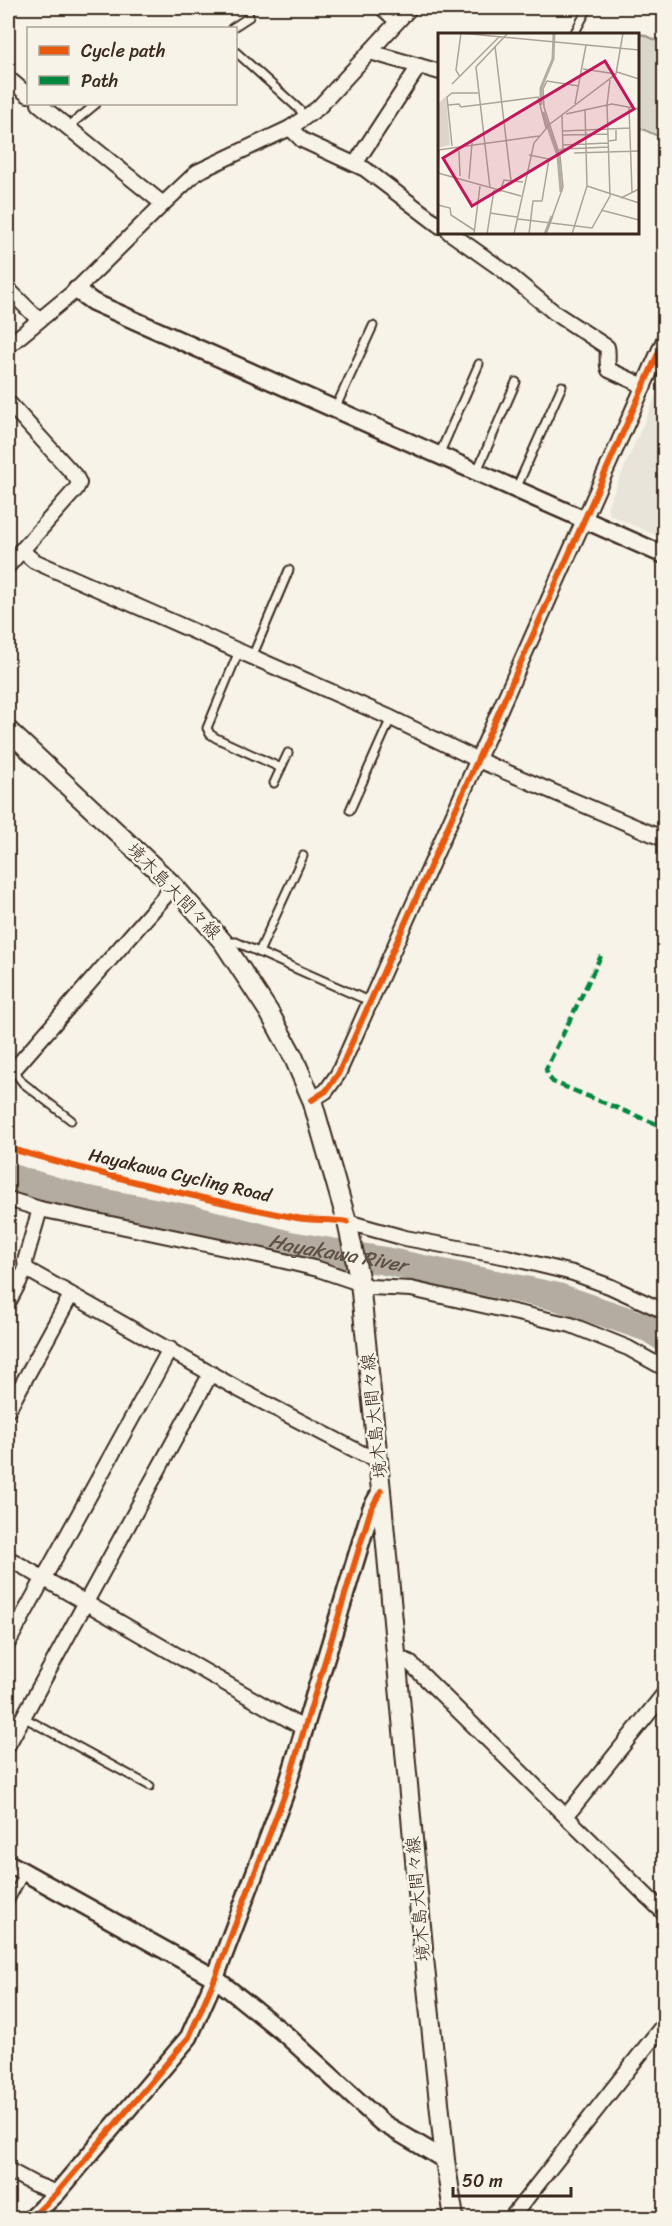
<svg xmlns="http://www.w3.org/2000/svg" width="672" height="2226" font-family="Sriracha,'Klee One',sans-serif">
  <rect width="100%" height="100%" fill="#f7f3e8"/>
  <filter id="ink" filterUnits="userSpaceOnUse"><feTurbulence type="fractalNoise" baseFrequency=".0167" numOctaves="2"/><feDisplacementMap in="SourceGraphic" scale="12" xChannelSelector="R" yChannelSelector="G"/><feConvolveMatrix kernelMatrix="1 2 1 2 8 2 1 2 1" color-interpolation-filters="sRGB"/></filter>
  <g filter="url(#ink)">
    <polygon fill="#e9e4d9" points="664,377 664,539 610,515 607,507"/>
    <polygon fill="#dbd6cb" stroke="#8b8074" stroke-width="1.5" points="642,34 664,44 664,139 638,127 638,47"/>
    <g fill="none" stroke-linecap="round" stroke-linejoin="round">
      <path stroke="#b4aca0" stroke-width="28" id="s1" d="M 8,1177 L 83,1199 L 192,1219 L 290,1245 L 385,1261 L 558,1297 L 648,1328 L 664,1338"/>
      <defs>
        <g id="service">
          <polyline points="377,8 395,24"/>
          <polyline points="8,10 14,8"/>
          <polyline points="232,28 249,17 248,11 245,8"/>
          <polyline points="574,34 588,8"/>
          <polyline points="236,52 300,110 304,118"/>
          <polyline points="68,127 96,104"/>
          <polyline points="335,409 373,326"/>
          <polyline points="439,455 479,364"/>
          <polyline points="477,471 516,382"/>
          <polyline points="516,489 562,386"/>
          <polyline points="239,651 207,728 210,734 216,738 281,768"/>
          <polyline points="252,657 289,570"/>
          <polyline points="274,783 288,753"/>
          <polyline points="350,810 391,718"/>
          <polyline points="226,942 236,942 371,1002"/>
          <polyline points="259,952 303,856"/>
          <polyline points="16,1067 17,1075 23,1083 71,1120"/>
          <polyline points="23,1717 150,1786"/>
          <polyline points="8,1904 25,1872"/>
        </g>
        <g id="minor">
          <polyline points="370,52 440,72"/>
          <polyline points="8,78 28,95"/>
          <polyline points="39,104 163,204"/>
          <polyline points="290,128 302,140 365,169 440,226"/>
          <polyline points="355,164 419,66"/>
          <path d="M 449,232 L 504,271 L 555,313 L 607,347 C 609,355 606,362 609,370 L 644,386"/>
          <polyline points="8,289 39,320"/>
          <polyline points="8,346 76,290 163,204 197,172 290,128 318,108 410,8"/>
          <polyline points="8,402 76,477 79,483 76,489 8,566"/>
          <polyline points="21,550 34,561 391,718 478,760 664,839"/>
          <polyline points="8,1066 16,1067 174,886"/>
          <polyline points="312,1100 326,1091 338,1074 664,340"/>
          <polyline points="8,1199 40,1209 272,1258 318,1269 371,1287 411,1289 571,1325 628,1348 664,1368"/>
          <polyline points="40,1209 25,1261 26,1269 238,1389 363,1454 378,1459"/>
          <polyline points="347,1222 405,1238 507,1257 573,1273 609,1286 664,1311"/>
          <polyline points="8,1303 26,1269"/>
          <polyline points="8,1410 71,1295"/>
          <polyline points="8,1558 305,1729"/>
          <polyline points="8,1643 170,1349"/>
          <polyline points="396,1657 409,1662 664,1913"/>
          <polyline points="8,1745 211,1373"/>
          <polyline points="567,1815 664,1694"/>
          <polyline points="8,2170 34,2184 57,2193"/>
          <polyline points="511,2218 664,2024"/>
        </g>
        <g id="tertiary">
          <polyline points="76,290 93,302 664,555"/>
          <polyline points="8,1863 215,1978 285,2034 381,2122 445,2160"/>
          <polyline points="31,2218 57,2193 189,2037 215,1978 284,1796 371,1509 381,1491"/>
        </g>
        <polyline id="secondary" points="8,730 174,886 223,942 269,1012 293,1056 312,1100 347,1222 360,1282 381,1491 424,1958 445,2160 454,2218"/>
      </defs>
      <use href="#service" stroke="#3b2a1e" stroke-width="11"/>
      <use href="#minor" stroke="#3b2a1e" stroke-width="18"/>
      <use href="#tertiary" stroke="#3b2a1e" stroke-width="21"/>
      <use href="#secondary" stroke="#3b2a1e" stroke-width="22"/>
      <use href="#service" stroke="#f7f3e8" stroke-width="7"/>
      <use href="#minor" stroke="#f7f3e8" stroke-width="14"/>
      <use href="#tertiary" stroke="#f7f3e8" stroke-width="16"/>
      <use href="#secondary" stroke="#f7f3e8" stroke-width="18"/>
      <polyline stroke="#00873e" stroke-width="4.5" stroke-dasharray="9 4.5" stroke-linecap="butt" points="601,956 546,1069 548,1076 553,1082 664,1127"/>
      <defs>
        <g id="cycleway">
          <polyline points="312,1100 326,1091 338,1074 664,340"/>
          <path d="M 8,1148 C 103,1175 200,1199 297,1218 C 314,1221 331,1219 347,1222"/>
          <polyline points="31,2218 57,2193 189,2037 215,1978 284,1796 371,1509 381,1491"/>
        </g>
      </defs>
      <use href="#cycleway" stroke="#f7f3e8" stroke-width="10"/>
      <use href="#cycleway" stroke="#e8590c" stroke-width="6"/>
    </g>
  </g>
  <g text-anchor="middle" stroke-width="5" stroke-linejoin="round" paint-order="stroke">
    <g font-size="18" fill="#3b2a1e" stroke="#f7f3e8">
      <text transform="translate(174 891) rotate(46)" y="6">境木島大間々線</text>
      <text transform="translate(180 1175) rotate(13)" y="6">Hayakawa Cycling Road</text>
      <text transform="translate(374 1416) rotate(-96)" y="6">境木島大間々線</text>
      <text transform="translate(418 1899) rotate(-95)" y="6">境木島大間々線</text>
    </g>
    <g font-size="20" font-style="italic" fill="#5f5145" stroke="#f7f3e8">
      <text dy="7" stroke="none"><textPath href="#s1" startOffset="339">Hayakawa River</textPath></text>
    </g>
  </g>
  <g transform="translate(438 33)">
    <rect width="201" height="201" fill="#f7f3e8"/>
    <path d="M 8,63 L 12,112 L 0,115 L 0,71 Z" fill="#dbd6cb"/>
    <path fill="none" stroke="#b4aca0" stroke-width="3" d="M 103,72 L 103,55 L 115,26 L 116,0M 105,79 L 120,123 L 123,159M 107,201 L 114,183"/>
    <path fill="none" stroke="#aca397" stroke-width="1.5" d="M 22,0 L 201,17M 57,13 L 73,148M 145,36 L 178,41M 179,39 L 201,46M 22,44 L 18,37 L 23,0M 14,51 L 61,4M 137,71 L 148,12M 10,72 L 21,71 L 23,74 L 100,64 L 108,95M 191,74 L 194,159M 128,81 L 174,71 L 201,76M 125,98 L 192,95M 125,102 L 170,101M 170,108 L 178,107 L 178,97M 125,112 L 170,110M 14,113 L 9,64 L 14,60 L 40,60M 125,116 L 148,115 L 147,76M 0,117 L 101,103M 21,118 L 22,143M 120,118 L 125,116 L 124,82M 136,120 L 201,118M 0,140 L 83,163M 31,146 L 34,110M 0,149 L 1,116M 149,153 L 201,170M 52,155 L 38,34 L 70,0M 62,159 L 66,147 L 85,149M 183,165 L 201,156M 0,172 L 12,175 L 13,182 L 36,197M 163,177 L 201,187M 52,180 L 79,184M 80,186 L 154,195 L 172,163 L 169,72 L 172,47M 36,201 L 42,153M 49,201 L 56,157M 76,201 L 96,110 L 112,91 L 178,41 L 185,0M 91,201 L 95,168 L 104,168 L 111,126 L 91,122M 108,201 L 125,154 L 122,123 L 106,74 L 105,56 L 109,48 L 141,53M 134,201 L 149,153 L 148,115 L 170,114"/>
    <path fill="#c2185b" fill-opacity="0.15" stroke="#c2185b" stroke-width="3" d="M 167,28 L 196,76 L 34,173 L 5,125 Z"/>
    <rect width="201" height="201" fill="none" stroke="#3b2a1e" stroke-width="3"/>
  </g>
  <rect width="672" height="2226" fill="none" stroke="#f7f3e8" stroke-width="30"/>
  <rect x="15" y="15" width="642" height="2196" fill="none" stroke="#3b2a1e" stroke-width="2" filter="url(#ink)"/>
  <rect x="27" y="27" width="210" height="78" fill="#f7f3e8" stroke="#aca397" stroke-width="1.5"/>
  <rect x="39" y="46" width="30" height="9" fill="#e8590c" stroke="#aca397" stroke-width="1.5"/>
  <text x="81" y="57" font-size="18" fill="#3b2a1e">Cycle path</text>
  <rect x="39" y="76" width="30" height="9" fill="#00873e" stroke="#aca397" stroke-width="1.5"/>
  <text x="81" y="87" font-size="18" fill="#3b2a1e">Path</text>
  <path d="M453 2187v9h118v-9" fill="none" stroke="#3b2a1e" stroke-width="3"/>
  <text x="462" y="2187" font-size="18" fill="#3b2a1e" stroke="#f7f3e8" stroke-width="4.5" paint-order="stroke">50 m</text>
</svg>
